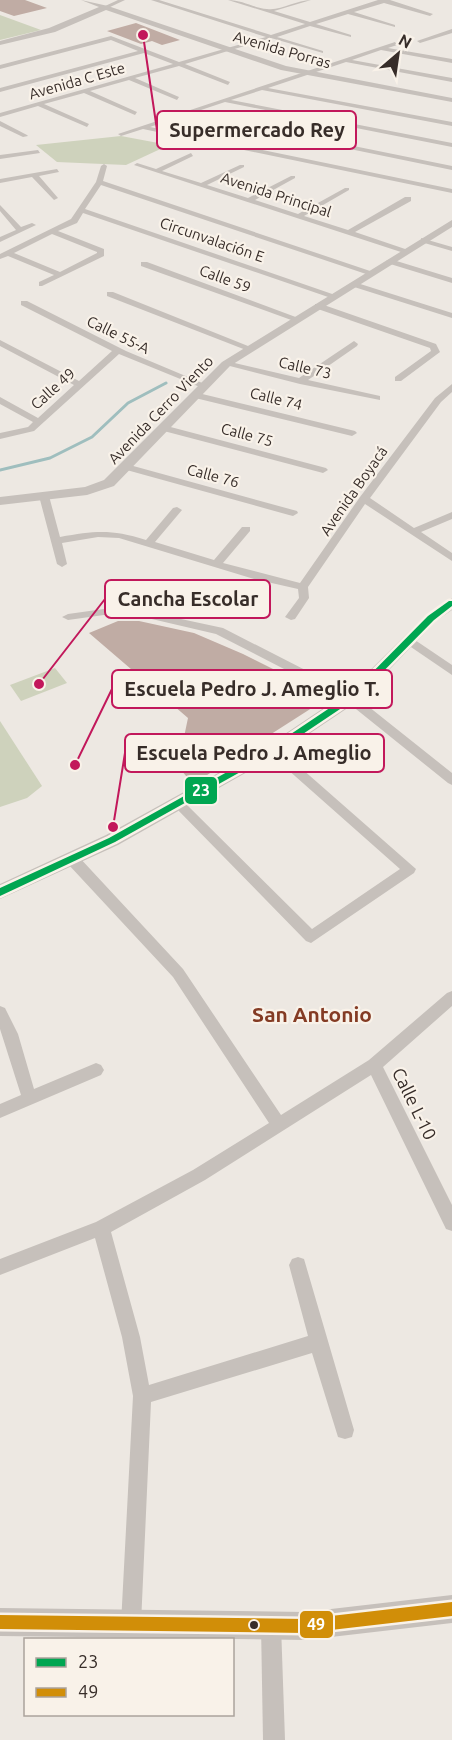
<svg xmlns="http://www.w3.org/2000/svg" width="452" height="1740" font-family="Ubuntu,sans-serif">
  <rect width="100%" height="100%" fill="#ede8e2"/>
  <g fill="#ced2bc">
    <polygon points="0,15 41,30 0,40"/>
    <polygon points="121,136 169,145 126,165 57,162 36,145"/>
    <polygon points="55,668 67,683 21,701 10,685"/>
    <polygon points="0,721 42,786 27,798 0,807"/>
  </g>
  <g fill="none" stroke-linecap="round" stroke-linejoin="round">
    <polyline stroke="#9fbebe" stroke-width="3" points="0,470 50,458 92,437 128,403 166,383"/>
  </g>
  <g fill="#c0aca4">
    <polygon points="0,0 25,0 47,8 14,16 0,11"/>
    <polygon points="136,23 180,40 162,45 152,41 141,44 107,31"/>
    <polygon points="118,621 139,621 194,633 243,654 329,697 193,784 162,748 184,737 188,718 89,633"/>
  </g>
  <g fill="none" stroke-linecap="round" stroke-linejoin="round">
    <g fill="#c6c0bb" fill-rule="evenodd">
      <polygon points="118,0 125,0 108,8 103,7"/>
      <path d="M 151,0 L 159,0 L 271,35 L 305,24 L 228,0 C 242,0 254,8 267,9 C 281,11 296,0 311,0 L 274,11 L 310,22 L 378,0 L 390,0 L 433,14 L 430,16 L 384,3 L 354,12 L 395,25 L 395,27 L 348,14 L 316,24 L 351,35 L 351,37 L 310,26 L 277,37 L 323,51 L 323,53 L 271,38 L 185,64 L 230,82 L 228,85 L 179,66 L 135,78 L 179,97 L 177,100 L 129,80 L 90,91 L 137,112 L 135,115 L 84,93 L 44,104 L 89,124 L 87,127 L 38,106 L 0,117 L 0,113 L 173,64 L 144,53 L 0,92 L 0,88 L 138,51 L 111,40 L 0,69 L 0,65 L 111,36 L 179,62 L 266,37 Z"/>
      <polygon points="452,29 452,33 420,43 417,41"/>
      <polygon points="395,42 397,45 388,48 452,59 452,63 381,50 352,60 452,78 452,82 346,62 268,88 452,122 452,126 262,90 231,100 452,143 452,147 225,102 192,113 452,166 452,170 185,115 150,127 452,189 452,193 143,129 121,136 118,134"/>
      <polygon points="0,121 27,135 28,136 23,137 0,126"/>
      <polygon points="38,150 40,153 0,159 0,155"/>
      <polygon points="191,153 193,156 162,171 201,183 240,165 244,165 244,167 207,185 248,198 291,176 295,176 295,178 255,200 298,214 345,188 349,188 349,190 304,216 348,230 405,197 411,197 411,201 355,232 411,251 404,253 134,165 137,163 156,169"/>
      <path d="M 104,164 L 107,166 L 103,181 L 376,273 L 369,275 L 101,185 L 85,209 L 338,296 L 331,298 L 83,213 L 77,223 L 58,231 L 104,249 L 104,256 L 42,286 L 39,286 L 39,282 L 54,275 L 8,256 L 0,259 L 0,254 L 71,219 L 96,182 L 101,166 ZM 52,234 L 97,252 L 97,253 L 60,272 L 14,253 Z"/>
      <polygon points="57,169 59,172 39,176 58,198 54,200 32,177 0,183 0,179"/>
      <polygon points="0,205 21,227 32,223 36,225 0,242 0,237 16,230 0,211"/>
      <polygon points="421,238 452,247 452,251 421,242"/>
      <polygon points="390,259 452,278 452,283 387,263 386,261"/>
      <polygon points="141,262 147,262 301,319 294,321 141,266"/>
      <polygon points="354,282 452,313 452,318 351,286 350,284"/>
      <polygon points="107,292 113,292 253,348 246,350 107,296"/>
      <polygon points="21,301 27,301 126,351 207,385 200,387 119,354 34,431 0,439 0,433 28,427 33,422 0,404 0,397 38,418 74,385 0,346 0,340 79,381 112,351 21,305"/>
      <polygon points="315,304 321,304 436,344 440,352 401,381 395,381 395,377 431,351 430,348 315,308"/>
      <polygon points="354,341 358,344 357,346 308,380 380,396 380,400 300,384 222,364 226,361 299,378"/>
      <path d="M 452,384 L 452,392 L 441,402 L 370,498 L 414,528 L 452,512 L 452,519 L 421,532 L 452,553 L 452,561 L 365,504 L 308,587 L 309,598 L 295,619 L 291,620 L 285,617 L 299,598 L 298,589 L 254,579 L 119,538 L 98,537 L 62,543 L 67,564 L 62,567 L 57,564 L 39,496 L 44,493 L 49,496 L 60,537 C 95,531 111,529 146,540 L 173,508 L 177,507 L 182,510 L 155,542 L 214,560 L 242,527 L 250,527 L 250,531 L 223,563 L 300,583 L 360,497 L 435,398 Z"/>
      <polygon points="194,392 355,431 357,433 352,436 191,397 190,395"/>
      <polygon points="163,425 326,468 328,470 323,473 160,430 158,428"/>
      <polygon points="126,464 297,511 298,513 293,516 289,515 123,469 121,467"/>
      <polygon points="111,608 139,610 223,628 354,695 452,773 452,785 448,783 346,701 216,634 139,616 111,614 68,620 62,617 68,614"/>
      <polygon points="409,636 452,665 452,675 405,643 403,640"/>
      <polygon points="273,746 277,747 416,869 414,873 311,943 306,941 173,805 179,800 184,802 312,929 400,869 269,753 267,750"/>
      <polygon points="73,855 78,856 183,969 281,1115 369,1060 447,993 452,991 452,1006 383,1067 452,1205 452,1231 446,1229 371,1075 205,1180 111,1232 140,1337 149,1385 308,1336 289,1265 292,1259 298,1257 304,1259 354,1430 352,1437 345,1439 338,1437 312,1353 151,1402 141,1624 138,1631 131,1634 124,1631 121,1624 133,1396 122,1337 95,1238 0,1275 0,1259 96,1222 193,1170 269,1123 173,977 68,864 66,860"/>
      <polygon points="0,1006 5,1008 18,1034 34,1089 96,1063 101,1065 104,1070 101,1075 0,1118 0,1104 21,1095 0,1029"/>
      <polygon points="271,1615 278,1618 281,1625 285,1740 263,1740 261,1625 264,1618"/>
    </g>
    <g fill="#c6c0bb" fill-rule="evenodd">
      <polygon points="81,0 108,6 286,66 452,98 452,102 281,70 106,10 55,32 0,45 0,41 49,28 99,7"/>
      <polygon points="452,220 452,227 230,366 114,486 87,495 0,505 0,497 85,487 104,480 222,362"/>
      <polygon points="452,598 452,610 436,621 361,699 279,754 118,845 0,899 0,884 106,835 267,746 349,691 426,615"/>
      <polygon points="452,1595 452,1623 305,1640 0,1636 0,1608 305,1612"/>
    </g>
    <defs>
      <polygon id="bus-1" points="449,601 452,601 452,606 434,620 358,697 276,752 115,842 0,896 0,888 109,838 270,748 352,693 428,616"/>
      <polygon id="bus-2" points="452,1602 452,1616 305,1633 0,1629 0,1615 305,1619"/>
    </defs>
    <use href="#bus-1" stroke="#f9f2e9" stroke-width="5"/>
    <use href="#bus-2" stroke="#f9f2e9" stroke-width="5"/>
    <use href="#bus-1" fill="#00a651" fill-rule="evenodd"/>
    <use href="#bus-2" fill="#d18e08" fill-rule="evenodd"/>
  </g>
  <circle fill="#372d29" stroke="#f9f2e9" stroke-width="2" cx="254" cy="1625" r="5"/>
  <g text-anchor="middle" stroke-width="4.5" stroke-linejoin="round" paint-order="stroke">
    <g font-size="15" fill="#372d29" stroke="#f9f2e9">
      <text transform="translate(282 50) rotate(16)" y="5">Avenida Porras</text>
      <text transform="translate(77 81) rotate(-16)" y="5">Avenida C Este</text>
      <text transform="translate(276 195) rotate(18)" y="5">Avenida Principal</text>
      <text transform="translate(212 240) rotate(19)" y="5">Circunvalación E</text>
      <text transform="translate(225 279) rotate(20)" y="5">Calle 59</text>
      <text transform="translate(118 335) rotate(26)" y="5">Calle 55-A</text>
      <text transform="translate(305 368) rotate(13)" y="5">Calle 73</text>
      <text transform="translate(53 389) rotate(-42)" y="5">Calle 49</text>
      <text transform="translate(276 399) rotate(14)" y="5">Calle 74</text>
      <text transform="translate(161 410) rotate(-46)" y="5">Avenida Cerro Viento</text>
      <text transform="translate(247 435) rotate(15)" y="5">Calle 75</text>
      <text transform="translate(213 476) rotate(15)" y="5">Calle 76</text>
      <text transform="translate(354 491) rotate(-55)" y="5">Avenida Boyacá</text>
    </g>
    <g font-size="18" fill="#372d29" stroke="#f9f2e9">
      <text transform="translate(414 1104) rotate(64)" y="6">Calle L-10</text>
    </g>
    <g font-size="21" font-weight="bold" fill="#843b24" stroke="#f9f2e9">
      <text x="312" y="1022">San Antonio</text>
    </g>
  </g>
  <path fill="none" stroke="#c2185b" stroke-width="2" d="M143 35L157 130M39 684L105 599M75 765L112 689M113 827L125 753"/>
  <g fill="#c2185b" stroke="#f9f2e9" stroke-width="2">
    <circle cx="143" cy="35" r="6"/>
    <circle cx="39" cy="684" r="6"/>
    <circle cx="75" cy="765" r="6"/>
    <circle cx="113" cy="827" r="6"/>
  </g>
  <g fill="#f9f2e9" stroke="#c2185b" stroke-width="2">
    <rect x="157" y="111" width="199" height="38" rx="6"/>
    <rect x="105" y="580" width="165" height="38" rx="6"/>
    <rect x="112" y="670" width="280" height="38" rx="6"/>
    <rect x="125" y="734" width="259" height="38" rx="6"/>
  </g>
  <g font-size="20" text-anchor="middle" font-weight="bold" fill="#372d29">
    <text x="257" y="137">Supermercado Rey</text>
    <text x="188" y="606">Cancha Escolar</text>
    <text x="252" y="696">Escuela Pedro J. Ameglio T.</text>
    <text x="254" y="760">Escuela Pedro J. Ameglio</text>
  </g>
  <g stroke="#f9f2e9" stroke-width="2">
    <rect x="184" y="776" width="34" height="29" rx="6" fill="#00a651"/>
    <rect x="299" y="1610" width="35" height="29" rx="6" fill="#d18e08"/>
  </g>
  <g font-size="16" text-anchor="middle" font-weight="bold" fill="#fff">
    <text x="201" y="796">23</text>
    <text x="316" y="1630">49</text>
  </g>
  <rect x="24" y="1638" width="210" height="78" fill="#f9f2e9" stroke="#aba39c" stroke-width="1.5"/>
  <rect x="36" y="1658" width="30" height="9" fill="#00a651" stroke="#aba39c" stroke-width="1.5"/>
  <text x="78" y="1668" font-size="18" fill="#372d29">23</text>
  <rect x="36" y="1688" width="30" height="9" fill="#d18e08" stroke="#aba39c" stroke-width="1.5"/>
  <text x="78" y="1698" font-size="18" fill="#372d29">49</text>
  <g transform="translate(398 54) rotate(29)" stroke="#f9f2e9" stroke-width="4.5" paint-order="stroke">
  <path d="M0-4.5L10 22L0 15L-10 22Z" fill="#372d29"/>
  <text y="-9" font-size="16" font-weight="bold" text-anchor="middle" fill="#372d29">N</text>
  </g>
</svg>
